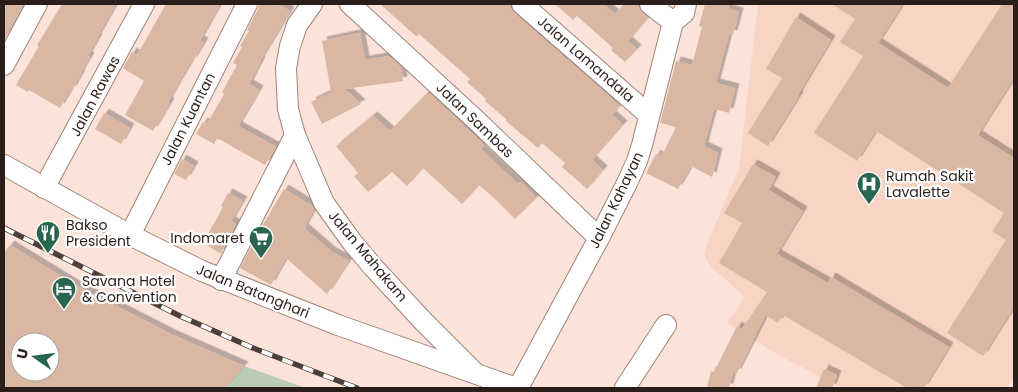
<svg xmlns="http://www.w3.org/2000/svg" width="1018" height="392" font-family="Poppins,sans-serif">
  <defs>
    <filter id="shadow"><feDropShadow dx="4.5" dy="-4.5" stdDeviation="0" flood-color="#0004"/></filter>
  </defs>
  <rect width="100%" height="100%" fill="#fce3d9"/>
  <polygon fill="#f9d3c3" points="758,4 1014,4 1014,379 1005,388 843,388 780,356 727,323 745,297 710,266 704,254 708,242 739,168"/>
  <polygon fill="#baccb3" points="244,366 303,387 302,388 225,388"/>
  <g fill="#dab7a2" fill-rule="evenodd" filter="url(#shadow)">
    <polygon points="4,4 24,4 4,40"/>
    <polygon points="62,4 116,4 97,38 98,38 88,56 90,57 80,74 81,74 72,90 71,89 60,108 29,90 28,92 16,85 39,46 37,45"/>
    <polygon points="166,4 220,4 200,40 204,42 193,61 192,60 168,101 170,103 153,131 125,115 144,81 123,68 132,52 137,55"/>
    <polygon points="259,4 277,4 290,11 260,61 261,61 249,84 259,90 238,126 276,147 265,165 217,138 214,144 196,134 203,122 207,124 224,94 222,92 237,65 233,63 242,47 240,46 249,31 247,30 258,9"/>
    <polygon points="380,4 510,4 511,8 514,13 620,106 612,115 623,125 592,160 603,170 587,189 562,167 565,163 542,143 538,148 506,121 507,120 485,101 486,99 467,82 470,79 419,34 417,37"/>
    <polygon points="555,4 603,4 615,14 624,4 637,4 642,13 648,18 628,41 637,49 625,62 611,50 613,48 577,16 573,20"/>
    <polygon points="705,4 729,4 728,9 739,12 733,35 729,34 716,83 735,88 729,113 714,109 704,146 718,153 712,177 691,166 678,189 646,173 656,154 661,157 676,127 660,123 676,61 692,65 702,27 699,26"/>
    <polygon points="832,4 903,4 878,43 948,88 1002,4 1014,4 1014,78 978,135 1014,158 1014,307 983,356 947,333 1006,240 992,231 1004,213 876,131 857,161 814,133 863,56 840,42 855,19"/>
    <polygon points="796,17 831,40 798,95 799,96 768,146 748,133 782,78 766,69"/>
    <polygon points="360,33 365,60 389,56 401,67 403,81 345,89 361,104 322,124 311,102 331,92 322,41"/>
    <polygon points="428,92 484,145 481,149 518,184 521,182 536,198 515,219 495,199 479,185 462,204 423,168 407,186 392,172 368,192 354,176 358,173 336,146 373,116 390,131"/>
    <polygon points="104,113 130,128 121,144 95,129"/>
    <polygon points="182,159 194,166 186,180 174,174"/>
    <polygon points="753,164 776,177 769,190 803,211 777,254 828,283 831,277 949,347 924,388 907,388 783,315 778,323 766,315 737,373 733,372 729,388 707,388 711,371 714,372 737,326 742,329 767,292 719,263 742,223 724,213"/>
    <polygon points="284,189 312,206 314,210 304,228 332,252 349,261 327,294 286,258 271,285 240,268 261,228"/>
    <polygon points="228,193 243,201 231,221 236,224 221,254 203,243 223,207 221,206"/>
    <path d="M 10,245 L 77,286 L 173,335 L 244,366 L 225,388 L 4,388 L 4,253 ZM 20,342 L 50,342 L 50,372 L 20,372 Z"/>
    <polygon points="824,369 837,375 832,388 816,388"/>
  </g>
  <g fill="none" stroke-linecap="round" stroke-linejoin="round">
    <defs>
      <g id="minor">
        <polyline points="312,4 297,25 290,46 286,68 288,109 295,135 324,203 352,242 373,267 424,322 473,371"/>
        <polyline points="350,4 476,120 599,238"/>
        <polyline points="522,4 649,115"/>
        <polyline points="650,4 673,22"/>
        <polyline points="4,65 37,4"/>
        <polyline points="4,165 130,235 202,271 338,325 516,388"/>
        <polyline points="44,188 144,4"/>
        <polyline points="130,235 247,4"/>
        <polyline points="221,280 295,135"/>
        <polyline points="518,388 599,238 627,183 637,161 642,145 673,22 684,13 686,4"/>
        <polyline points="625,388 666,325"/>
      </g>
    </defs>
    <use href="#minor" stroke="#9f8378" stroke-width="22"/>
    <use href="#minor" stroke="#fff" stroke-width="20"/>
    <defs>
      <polyline id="rail" points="4,228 180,316 253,348 357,388"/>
    </defs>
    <use href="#rail" stroke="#4d403a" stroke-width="5.5"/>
    <use href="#rail" stroke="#fff" stroke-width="4" stroke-dasharray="11" stroke-linecap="butt"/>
  </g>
  <defs>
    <symbol id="hospital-pin" viewBox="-11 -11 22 30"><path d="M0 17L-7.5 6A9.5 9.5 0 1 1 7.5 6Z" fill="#29654f" stroke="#fff"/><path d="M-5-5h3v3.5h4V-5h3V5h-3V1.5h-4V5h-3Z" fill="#fff"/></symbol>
    <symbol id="restaurant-pin" viewBox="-11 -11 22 30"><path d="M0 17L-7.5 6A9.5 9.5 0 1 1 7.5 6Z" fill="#29654f" stroke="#fff"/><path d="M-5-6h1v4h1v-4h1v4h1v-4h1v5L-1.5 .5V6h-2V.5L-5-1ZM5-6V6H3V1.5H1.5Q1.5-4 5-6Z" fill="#fff"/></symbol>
    <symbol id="supermarket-pin" viewBox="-11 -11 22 30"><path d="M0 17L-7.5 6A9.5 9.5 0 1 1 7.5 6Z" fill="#29654f" stroke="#fff"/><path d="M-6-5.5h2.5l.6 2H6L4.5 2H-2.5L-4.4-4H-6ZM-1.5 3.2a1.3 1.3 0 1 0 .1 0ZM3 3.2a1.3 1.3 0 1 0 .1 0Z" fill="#fff"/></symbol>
    <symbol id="hotel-pin" viewBox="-11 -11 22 30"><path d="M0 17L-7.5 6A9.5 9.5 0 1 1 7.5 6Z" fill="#29654f" stroke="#fff"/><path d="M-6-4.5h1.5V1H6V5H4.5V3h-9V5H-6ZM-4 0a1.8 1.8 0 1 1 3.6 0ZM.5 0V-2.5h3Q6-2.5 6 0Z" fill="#fff"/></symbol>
  </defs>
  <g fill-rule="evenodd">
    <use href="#hospital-pin" x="855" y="170" width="28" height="38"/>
    <use href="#restaurant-pin" x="34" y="219" width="28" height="38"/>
    <use href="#supermarket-pin" x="247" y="224" width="28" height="38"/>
    <use href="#hotel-pin" x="50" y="275" width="28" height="38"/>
  </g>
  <g text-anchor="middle" stroke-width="4.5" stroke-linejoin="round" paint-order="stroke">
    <g font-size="14" fill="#291e19" stroke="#fff">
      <text transform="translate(586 59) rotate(41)" y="5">Jalan Lamandala</text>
      <text transform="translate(95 96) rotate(-62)" y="5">Jalan Rawas</text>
      <text transform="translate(188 119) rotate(-63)" y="5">Jalan Kuantan</text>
      <text transform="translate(475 120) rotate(44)" y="5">Jalan Sambas</text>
      <text transform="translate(616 200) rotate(-64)" y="5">Jalan Kahayan</text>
      <text transform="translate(368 256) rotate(50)" y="5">Jalan Mahakam</text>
      <text transform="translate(253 291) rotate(22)" y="5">Jalan Batanghari</text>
    </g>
    <g font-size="14" fill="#291e19" stroke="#fff" text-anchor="start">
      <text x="886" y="181">Rumah Sakit<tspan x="886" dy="16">Lavalette</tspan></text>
      <text x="66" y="230">Bakso<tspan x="66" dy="16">President</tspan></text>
      <text x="244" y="243" text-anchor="end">Indomaret</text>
      <text x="82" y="286">Savana Hotel<tspan x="82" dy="16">&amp; Convention</tspan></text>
    </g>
  </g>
  <rect width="1018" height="392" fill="none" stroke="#291e19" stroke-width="10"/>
  <g transform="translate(35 357) rotate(284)"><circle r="24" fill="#ffffff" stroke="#a9a5a3"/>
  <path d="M0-4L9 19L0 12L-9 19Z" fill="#29654f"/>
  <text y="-8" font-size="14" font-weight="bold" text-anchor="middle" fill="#291e19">U</text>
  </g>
</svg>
